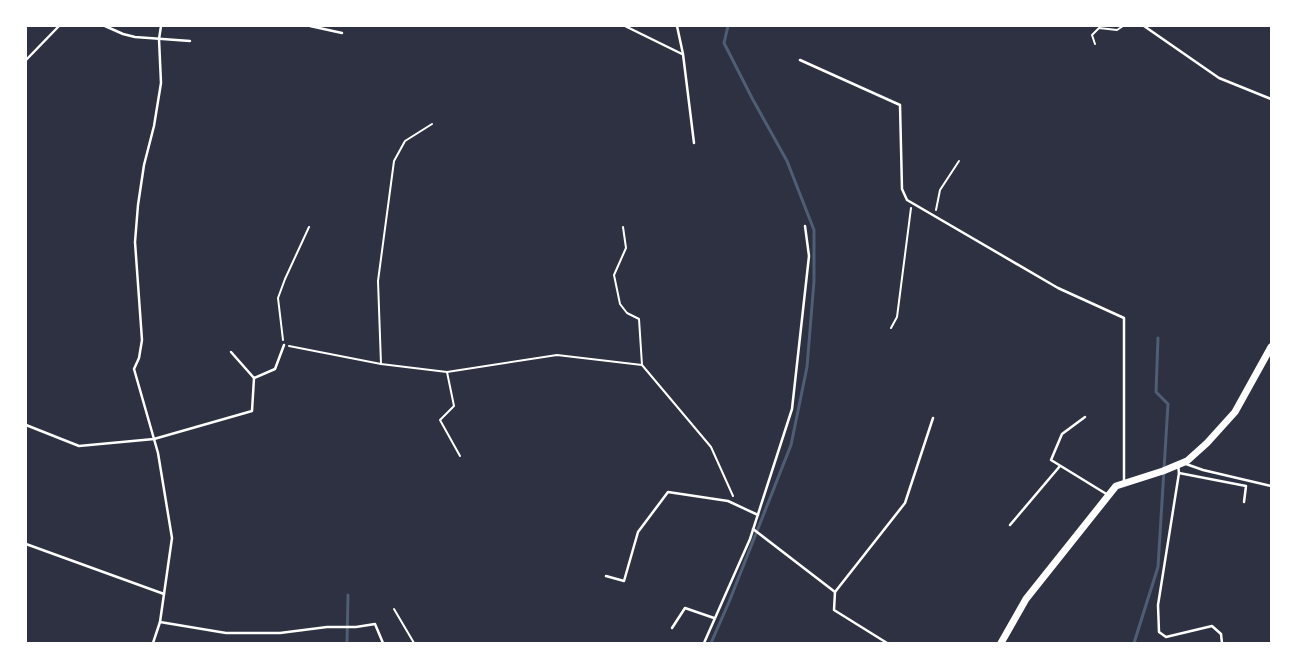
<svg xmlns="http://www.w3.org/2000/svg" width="1297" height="669" font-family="Spectral,serif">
  <rect width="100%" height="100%" fill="#2d3142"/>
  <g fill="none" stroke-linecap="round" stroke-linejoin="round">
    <g stroke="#4f5d75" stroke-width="3">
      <polyline points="347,643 348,595"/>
      <polyline points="711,643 729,602 791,445 807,367 814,281 814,230 787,161 752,98 724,43 728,26"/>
      <polyline points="1134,643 1158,567 1168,404 1156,392 1158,338"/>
    </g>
    <g stroke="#fff" stroke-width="2">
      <polyline points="1095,44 1092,35 1099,28 1117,30 1123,26"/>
      <polyline points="936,210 940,190 959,161"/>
      <polyline points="623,227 626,248 614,275 620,304 627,313 639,319 642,365 711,447 733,496"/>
      <polyline points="891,328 897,317 911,208"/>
      <polyline points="283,340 278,298 285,279 309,227"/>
      <polyline points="289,346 381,364 447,372 557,355 642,365"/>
      <polyline points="381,364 378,281 394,161 405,141 432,124"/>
      <polyline points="447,372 454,406 440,420 460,456"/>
      <polyline points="394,609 414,643"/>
    </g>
    <g stroke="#fff" stroke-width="2.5">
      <polyline points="105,26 123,34 135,37 190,41"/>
      <polyline points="310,26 342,33"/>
      <polyline points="625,26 682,54"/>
      <polyline points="677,26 683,54 694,143"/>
      <polyline points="1144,26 1219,78 1271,99"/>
      <polyline points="26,60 59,26"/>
      <polyline points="800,60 900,105 902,189 907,200 1058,288 1124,318 1124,483"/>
      <polyline points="231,352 254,378"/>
      <polyline points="1085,417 1062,434 1051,460 1108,495"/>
      <polyline points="26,425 79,446 154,439 252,411 254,378 275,369 284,345"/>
      <polyline points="1186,464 1203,470 1271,486"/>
      <polyline points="1178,465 1179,473 1158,605 1159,632 1166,637 1212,626 1221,634 1222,643"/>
      <polyline points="1179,473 1246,486 1244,502"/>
      <polyline points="1010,525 1060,466"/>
      <polyline points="753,529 835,592 834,610 887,643"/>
      <polyline points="26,544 164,594"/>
      <polyline points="606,576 624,581 638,532 668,492 728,501 758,515"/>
      <polyline points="835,592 905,503 933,418"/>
      <polyline points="160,622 226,633 280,633 327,627 356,627 375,624 383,643"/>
      <polyline points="672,628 685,608 714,618"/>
      <polyline points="153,643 160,622 172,538 158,453 134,369 139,358 142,340 135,242 138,205 144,165 154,126 161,83 159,39 161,26"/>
      <polyline points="704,643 750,539 792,409 809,256 805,226"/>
    </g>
    <polyline stroke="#fff" stroke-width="7" points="1001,643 1026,599 1116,486 1163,471 1187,461 1207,443 1235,412 1271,347"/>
  </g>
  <rect width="1297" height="669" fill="none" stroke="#ffffff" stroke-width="54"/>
</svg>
